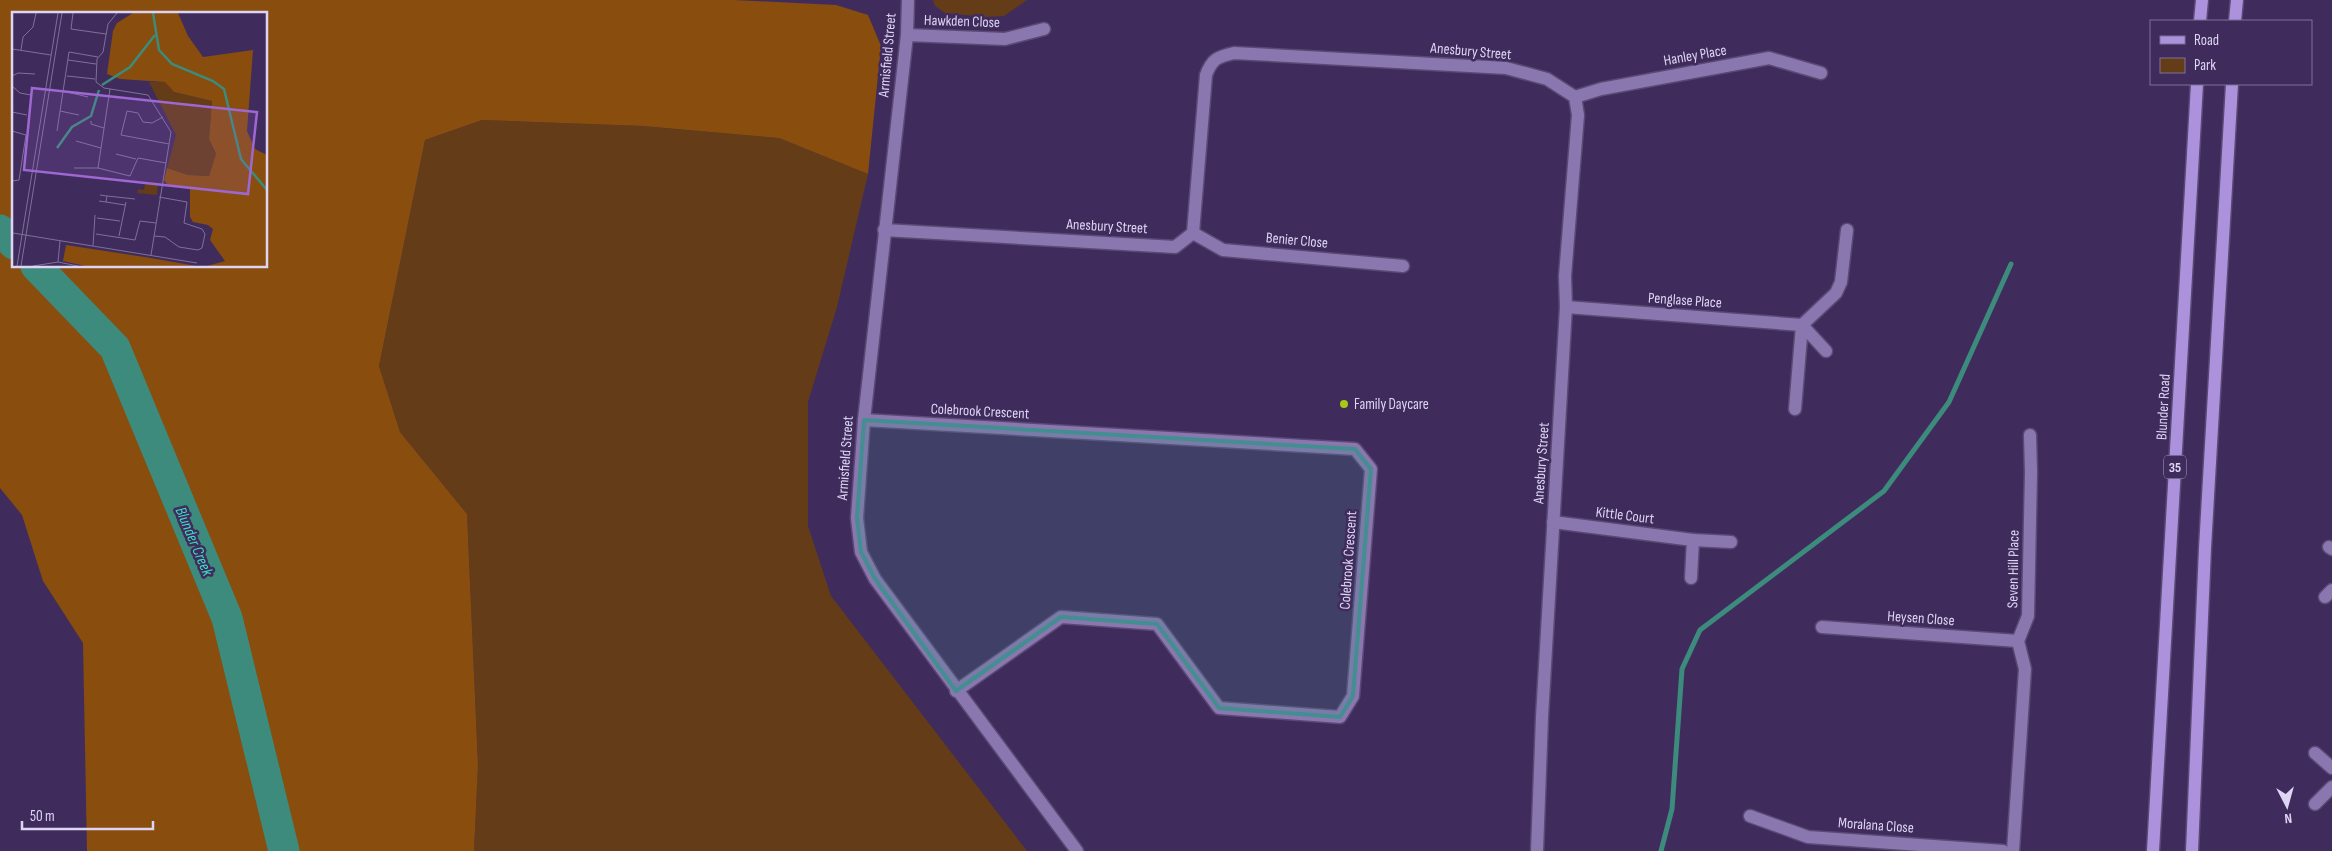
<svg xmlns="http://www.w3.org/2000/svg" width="2332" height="851" font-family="'Sofia Sans Condensed',sans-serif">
  <rect width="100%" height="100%" fill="#3f2c5d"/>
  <g fill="#643c17">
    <polygon points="933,0 1027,0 1004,16 986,17 945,13 935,6"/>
    <polygon points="482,120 643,126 779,138 868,174 837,307 808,402 808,526 831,596 1027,851 474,851 478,765 467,514 400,432 379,366 425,140"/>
  </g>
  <path fill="#894d0d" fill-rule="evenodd" d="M 0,0 L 734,0 L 836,5 L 868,15 L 881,46 L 868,174 L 779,138 L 643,126 L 482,120 L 425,140 L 379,366 L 400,432 L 467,514 L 478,765 L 474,851 L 87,851 L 83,643 L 43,581 L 22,515 L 0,488 ZM 14,14 L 266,14 L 266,266 L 14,266 Z"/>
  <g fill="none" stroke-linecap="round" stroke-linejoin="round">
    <polyline stroke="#3c8b7d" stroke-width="5" points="1661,851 1672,809 1682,669 1700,630 1884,491 1949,402 2011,264"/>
    <g stroke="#3c8b7d" stroke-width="31">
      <polyline points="0,230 14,244"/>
      <polyline points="36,266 115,348 227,618 284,851"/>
    </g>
    <defs>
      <g id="minor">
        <polyline points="908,0 907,35 864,420 857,518 861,552 875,579 1077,851"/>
        <polyline points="907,35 1005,39 1044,29"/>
        <polyline points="1575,97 1601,89 1769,58 1821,73"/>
        <path d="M 884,230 L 1175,247 L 1193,233 L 1206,75 C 1212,59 1217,57 1234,53 L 1506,68 L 1547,79 L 1575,97 L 1578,115 L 1565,276 L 1566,307 L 1542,717 L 1537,851"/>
        <polyline points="1193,233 1223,250 1403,266"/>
        <polyline points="1566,307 1802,325 1826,351"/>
        <polyline points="1795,409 1802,325 1836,293 1841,282 1847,230"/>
        <polyline points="864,420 1355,449 1371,469 1353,696 1340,717 1219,708 1157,624 1061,617 956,691"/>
        <polyline points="1553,522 1693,540 1691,578"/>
        <polyline points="1693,540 1731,542"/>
        <polyline points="2329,547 2332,549"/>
        <polyline points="2325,597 2332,590"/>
        <polyline points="1822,627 2018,641"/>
        <polyline points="2315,753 2332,768"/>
        <polyline points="2315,804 2332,787"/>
        <polyline points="1750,816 1808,837 2003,851"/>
        <polyline points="2013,851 2025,669 2018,641 2028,616 2031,472 2030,435"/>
      </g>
      <g id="major">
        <polyline points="2200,21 2202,0"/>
        <polyline points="2235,21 2237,0"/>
        <polyline points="2153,851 2197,84"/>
        <polyline points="2192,851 2205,548 2232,84"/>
      </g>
    </defs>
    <use href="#minor" stroke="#5a4973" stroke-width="15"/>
    <use href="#major" stroke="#5a4973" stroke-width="15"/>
    <use href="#minor" stroke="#8a77af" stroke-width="12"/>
    <use href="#major" stroke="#ac91dd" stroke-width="12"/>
  </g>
  <path fill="#438e90" fill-opacity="0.2" stroke="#438e90" stroke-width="4" stroke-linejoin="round" d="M 864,420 L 1355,449 L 1371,469 L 1353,696 L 1340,717 L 1219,708 L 1157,624 L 1061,617 L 956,691 L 875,579 L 861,552 L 857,518 Z"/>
  <circle fill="#aac716" stroke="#3f2c5d" stroke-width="2" cx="1344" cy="404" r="5"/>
  <g text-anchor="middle" stroke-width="5" stroke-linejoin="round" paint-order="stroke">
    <rect fill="#3f2c5d" stroke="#aea2c7" stroke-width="1" x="2164" y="455.5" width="22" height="23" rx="4"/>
    <g font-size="14" font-weight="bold" fill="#ded5f4">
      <text x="2175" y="472">35</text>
    </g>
    <g font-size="15" fill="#ded5f4" stroke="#3f2c5d">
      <text transform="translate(962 21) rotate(2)" y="5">Hawkden Close</text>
      <text transform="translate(1471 51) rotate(5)" y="5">Anesbury Street</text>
      <text transform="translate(887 55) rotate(-85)" y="5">Armisfield Street</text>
      <text transform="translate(1695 55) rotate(-10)" y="5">Hanley Place</text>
      <text transform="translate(1107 226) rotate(3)" y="5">Anesbury Street</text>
      <text transform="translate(1297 240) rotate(5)" y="5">Benier Close</text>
      <text transform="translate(1685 300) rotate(4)" y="5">Penglase Place</text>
      <text transform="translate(2163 407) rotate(-87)" y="5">Blunder Road</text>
      <text transform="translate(980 411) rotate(3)" y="5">Colebrook Crescent</text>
      <text transform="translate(845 458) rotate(-86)" y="5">Armisfield Street</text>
      <text transform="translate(1541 463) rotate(-86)" y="5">Anesbury Street</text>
      <text transform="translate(1625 515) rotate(7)" y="5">Kittle Court</text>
      <text transform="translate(1348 560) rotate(-86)" y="5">Colebrook Crescent</text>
      <text transform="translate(2013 569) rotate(-89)" y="5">Seven Hill Place</text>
      <text transform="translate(1921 618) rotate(4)" y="5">Heysen Close</text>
      <text transform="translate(1876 825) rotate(4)" y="5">Moralana Close</text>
    </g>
    <g font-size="15" fill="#ded5f4" stroke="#3f2c5d" text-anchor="start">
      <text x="1354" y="409">Family Daycare</text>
    </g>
    <g font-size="16" font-style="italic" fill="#3dd9c1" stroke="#3f2c5d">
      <text transform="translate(195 541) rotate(67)" y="6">Blunder Creek</text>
    </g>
  </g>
  <g transform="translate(12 12)">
    <rect width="255" height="255" fill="#3f2c5d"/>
    <path d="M 137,70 L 154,70 L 162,80 L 200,89 L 197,127 L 204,143 L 197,164 L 176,163 L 155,156 L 164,123 ZM 140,170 L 146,172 L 145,183 L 125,181 L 126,177 L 132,178 L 133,171 Z" fill="#643c17"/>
    <path d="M 121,1 L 166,1 L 176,24 L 191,45 L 241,38 L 235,119 L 243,137 L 255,143 L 255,254 L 195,254 L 213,249 L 198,228 L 201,217 L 196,213 L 181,210 L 178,205 L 178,177 L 156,173 L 152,168 L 155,156 L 176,163 L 197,164 L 204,142 L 197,127 L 200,89 L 162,80 L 153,70 L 108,67 L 95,62 L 101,19 L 105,11 ZM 54,233 L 139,246 L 184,254 L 73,254 L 51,249 Z" fill="#894d0d"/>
    <path fill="none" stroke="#3c8b7d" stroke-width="2.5" d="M 141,1 L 147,38 L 160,52 L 201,69 L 212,77 L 229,147 L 255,178M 90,73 L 118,55 L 143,23M 45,136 L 60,115 L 79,104 L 87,78"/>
    <path fill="none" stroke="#7f7099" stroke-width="1" d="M 61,1 L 59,17 L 94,22M 105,1 L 96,12 L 91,40 L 85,47 L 84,70 L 92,76 L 136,83 L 159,120 L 139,243M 0,37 L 39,43M 9,38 L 11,25 L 21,15 L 24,1M 56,48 L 84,52M 0,64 L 6,61 L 23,62M 55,64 L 83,67M 0,74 L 8,81 L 19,83M 98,77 L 86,156 L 118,164 L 126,146 L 154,151M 51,79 L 76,85M 48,99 L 67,103M 0,100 L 15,103M 151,105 L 140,111 L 131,110 L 126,101 L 115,99 L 109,123 L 157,132M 79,109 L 79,112 L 92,116M 0,119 L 14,123 L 7,168 L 0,169M 45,119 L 57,40 L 86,45M 64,129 L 89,136M 104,142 L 124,147M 62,156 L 86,156M 95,184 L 123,187M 87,189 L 94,190 L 95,184 L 88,183M 94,190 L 113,193M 85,206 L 108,209M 1,221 L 185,251M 84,222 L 123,228 L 128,209 L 144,211M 107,224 L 114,190M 142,224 L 153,225 L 167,235 L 186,238 L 190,236 L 193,222 L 190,217 L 172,211 L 175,190 L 147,185M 48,229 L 46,250 L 66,254M 81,234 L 83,203M 5,254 L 46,1M 9,254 L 50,1M 21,254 L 46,250"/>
    <path fill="#9e67d2" fill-opacity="0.15" stroke="#9e67d2" stroke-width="2.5" d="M 20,76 L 245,100 L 236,182 L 12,158 Z"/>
    <rect width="255" height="255" fill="none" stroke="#ded5f4" stroke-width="2.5"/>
  </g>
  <rect x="2150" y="20" width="162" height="65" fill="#3f2c5d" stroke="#7f7099"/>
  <rect x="2160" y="36" width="25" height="8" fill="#ac91dd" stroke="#7f7099"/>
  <text x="2194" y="45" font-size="15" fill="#ded5f4">Road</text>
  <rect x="2160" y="58" width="25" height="15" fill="#643c17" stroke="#7f7099"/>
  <text x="2194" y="70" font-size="15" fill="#ded5f4">Park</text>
  <g transform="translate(2287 806) rotate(174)" stroke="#3f2c5d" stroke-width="4" paint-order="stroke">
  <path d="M0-4L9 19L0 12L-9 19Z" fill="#ded5f4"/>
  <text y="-8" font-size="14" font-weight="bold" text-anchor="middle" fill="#ded5f4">N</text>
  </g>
  <path d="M22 821v8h131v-8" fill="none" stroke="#ded5f4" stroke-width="2.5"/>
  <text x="30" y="821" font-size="15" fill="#ded5f4" stroke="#3f2c5d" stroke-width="4" paint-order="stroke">50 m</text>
</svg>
